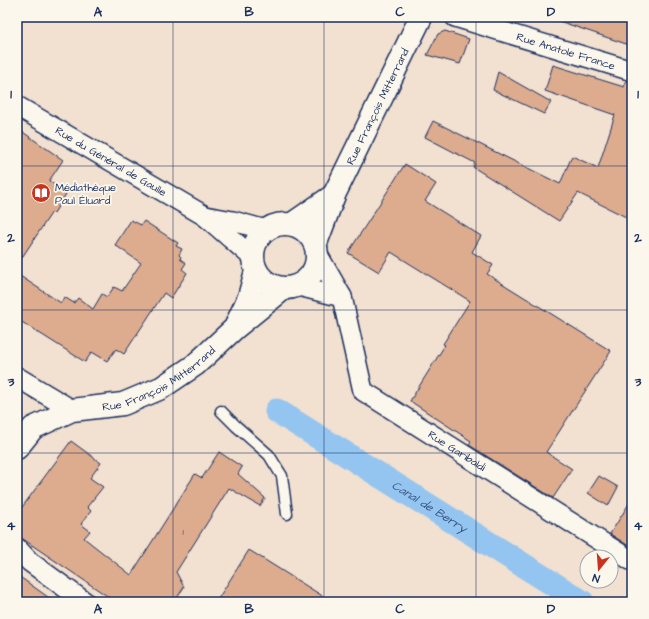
<svg xmlns="http://www.w3.org/2000/svg" width="649" height="619" font-family="'Architects Daughter',sans-serif">
  <rect width="100%" height="100%" fill="#f2e0d0"/>
  <filter id="ink" filterUnits="userSpaceOnUse"><feTurbulence type="fractalNoise" baseFrequency=".025" numOctaves="2"/><feDisplacementMap in="SourceGraphic" scale="8" xChannelSelector="R" yChannelSelector="G"/><feConvolveMatrix kernelMatrix="1 2 1 2 8 2 1 2 1" color-interpolation-filters="sRGB"/></filter>
  <g filter="url(#ink)">
    <g fill="none" stroke-linecap="round" stroke-linejoin="round">
      <path stroke="#94c5f0" stroke-width="25" id="s1" d="M 277,411 L 582,602"/>
    </g>
    <g fill="#ddac8f" stroke="#1b2f5e">
      <polygon points="556,17 632,17 632,46 556,20"/>
      <polygon points="445,31 469,39 460,64 427,55 438,34"/>
      <polygon points="553,65 624,87 626,81 632,82 632,220 578,193 559,221 473,167 475,163 425,137 433,121 560,184 572,156 598,168 615,115 545,91"/>
      <polygon points="498,72 551,102 544,114 493,90"/>
      <polygon points="17,128 63,160 49,181 64,191 64,192 66,194 54,213 52,212 17,265"/>
      <polygon points="405,164 436,184 425,201 481,236 472,252 493,265 487,274 611,351 546,452 572,469 553,498 469,445 471,441 410,401 445,345 443,344 470,301 391,252 379,272 348,253"/>
      <polygon points="131,220 141,225 144,221 178,243 176,246 182,249 179,255 181,257 180,259 186,263 182,269 187,273 171,298 164,293 124,354 116,349 107,361 92,352 85,362 17,319 17,274 61,303 64,297 74,303 78,298 93,309 102,294 107,297 114,287 122,291 141,263 115,245"/>
      <polygon points="71,441 101,463 90,478 103,487 87,507 91,511 81,524 90,531 84,538 131,575 195,474 202,478 219,452 242,467 238,474 265,498 260,506 229,488 176,572 184,587 175,601 116,602 17,535 17,514"/>
      <polygon points="599,476 618,487 608,506 588,493"/>
      <polygon points="632,499 632,548 610,534"/>
      <polygon points="249,550 332,602 216,602"/>
      <polygon points="17,575 55,602 17,602"/>
    </g>
    <g fill="none" stroke-linecap="round" stroke-linejoin="round">
      <defs>
        <polyline id="service" points="221,411 236,426 269,455 282,476 287,514"/>
        <g id="minor">
          <path id="s2" d="M 455,17 L 632,71"/>
          <path id="s3" d="M 17,106 L 205,216 L 252,257"/>
          <polyline points="205,216 233,221 266,230"/>
          <path id="s4" d="M 318,255 L 342,297 L 363,391 L 632,561"/>
          <polyline points="299,286 342,297"/>
          <polyline points="17,377 72,410"/>
          <polyline points="17,548 30,562 85,602"/>
        </g>
        <g id="primary">
          <circle cx="285" cy="256" r="32"/>
          <polyline points="292,224 334,195"/>
          <path id="s5" d="M 316,243 L 334,195 L 421,17"/>
          <polyline points="237,323 249,297 256,271"/>
          <path id="s6" d="M 17,448 L 33,428 L 72,410 L 123,404 L 161,388 L 195,365 L 235,328 L 283,289"/>
        </g>
      </defs>
      <use href="#service" stroke="#1b2f5e" stroke-width="13"/>
      <use href="#minor" stroke="#1b2f5e" stroke-width="22"/>
      <use href="#primary" stroke="#1b2f5e" stroke-width="25"/>
      <use href="#service" stroke="#fbf7ec" stroke-width="10"/>
      <use href="#minor" stroke="#fbf7ec" stroke-width="19"/>
      <use href="#primary" stroke="#fbf7ec" stroke-width="22"/>
    </g>
  </g>
  <path fill="none" stroke="#1b2f5e" stroke-width="1" stroke-opacity="0.55" d="M 173,17 L 173,602M 324,17 L 324,602M 476,17 L 476,602M 17,166 L 632,166M 17,310 L 632,310M 17,453 L 632,453"/>
  <defs>
    <symbol id="library-disc" viewBox="-11 -11 22 22"><circle r="9.5" fill="#c8321e" stroke="#fbf7ec"/><path d="M-6-4Q-3-5.5-.7-3.5V5Q-3 3-6 4ZM6-4Q3-5.5 .7-3.5V5Q3 3 6 4Z" fill="#fff"/></symbol>
  </defs>
  <g fill-rule="evenodd">
    <use href="#library-disc" x="30" y="182" width="22" height="22"/>
  </g>
  <g text-anchor="middle" stroke-width="3.5" stroke-linejoin="round" paint-order="stroke">
    <g font-size="9" fill="#4c4e6a">
      <text x="183" y="535">1</text>
    </g>
    <g font-size="11" fill="#1b2f5e" stroke="#fbf7ec">
      <text dy="4" stroke="none"><textPath href="#s2" startOffset="116">Rue Anatole France</textPath></text>
      <text dy="4" stroke="none"><textPath href="#s5" startOffset="150">Rue François Mitterrand</textPath></text>
      <text dy="4" stroke="none"><textPath href="#s3" startOffset="109">Rue du Général de Gaulle</textPath></text>
      <text dy="4" stroke="none"><textPath href="#s6" startOffset="163">Rue François Mitterrand</textPath></text>
      <text dy="4" stroke="none"><textPath href="#s4" startOffset="256">Rue Garibaldi</textPath></text>
    </g>
    <g font-size="11" fill="#1b2f5e" stroke="#fbf7ec" text-anchor="start">
      <text x="55" y="191">Médiathèque<tspan x="55" dy="13">Paul Éluard</tspan></text>
    </g>
    <g font-size="12" font-style="italic" fill="#395482" stroke="#fbf7ec">
      <text dy="4" stroke="none"><textPath href="#s1" startOffset="180">Canal de Berry</textPath></text>
    </g>
  </g>
  <rect width="649" height="619" fill="none" stroke="#fbf7ec" stroke-width="44"/>
  <g transform="translate(599 569) rotate(197)"><circle r="19" fill="#fbf7ec" stroke="#a1a7b3"/>
  <path d="M0-3L7 15L0 10L-7 15Z" fill="#c8321e"/>
  <text y="-6" font-size="11" font-weight="bold" text-anchor="middle" fill="#1b2f5e">N</text>
  </g>
  <rect x="22" y="22" width="605" height="575" fill="none" stroke="#1b2f5e" stroke-width="1.5"/>
  <g font-size="13" text-anchor="middle" font-weight="bold" fill="#1b2f5e">
    <text x="98" y="16">A</text>
    <text x="249" y="16">B</text>
    <text x="400" y="16">C</text>
    <text x="551" y="16">D</text>
    <text x="11" y="98">1</text>
    <text x="638" y="98">1</text>
    <text x="11" y="242">2</text>
    <text x="638" y="242">2</text>
    <text x="11" y="386">3</text>
    <text x="638" y="386">3</text>
    <text x="11" y="530">4</text>
    <text x="638" y="530">4</text>
    <text x="98" y="613">A</text>
    <text x="249" y="613">B</text>
    <text x="400" y="613">C</text>
    <text x="551" y="613">D</text>
  </g>
</svg>
